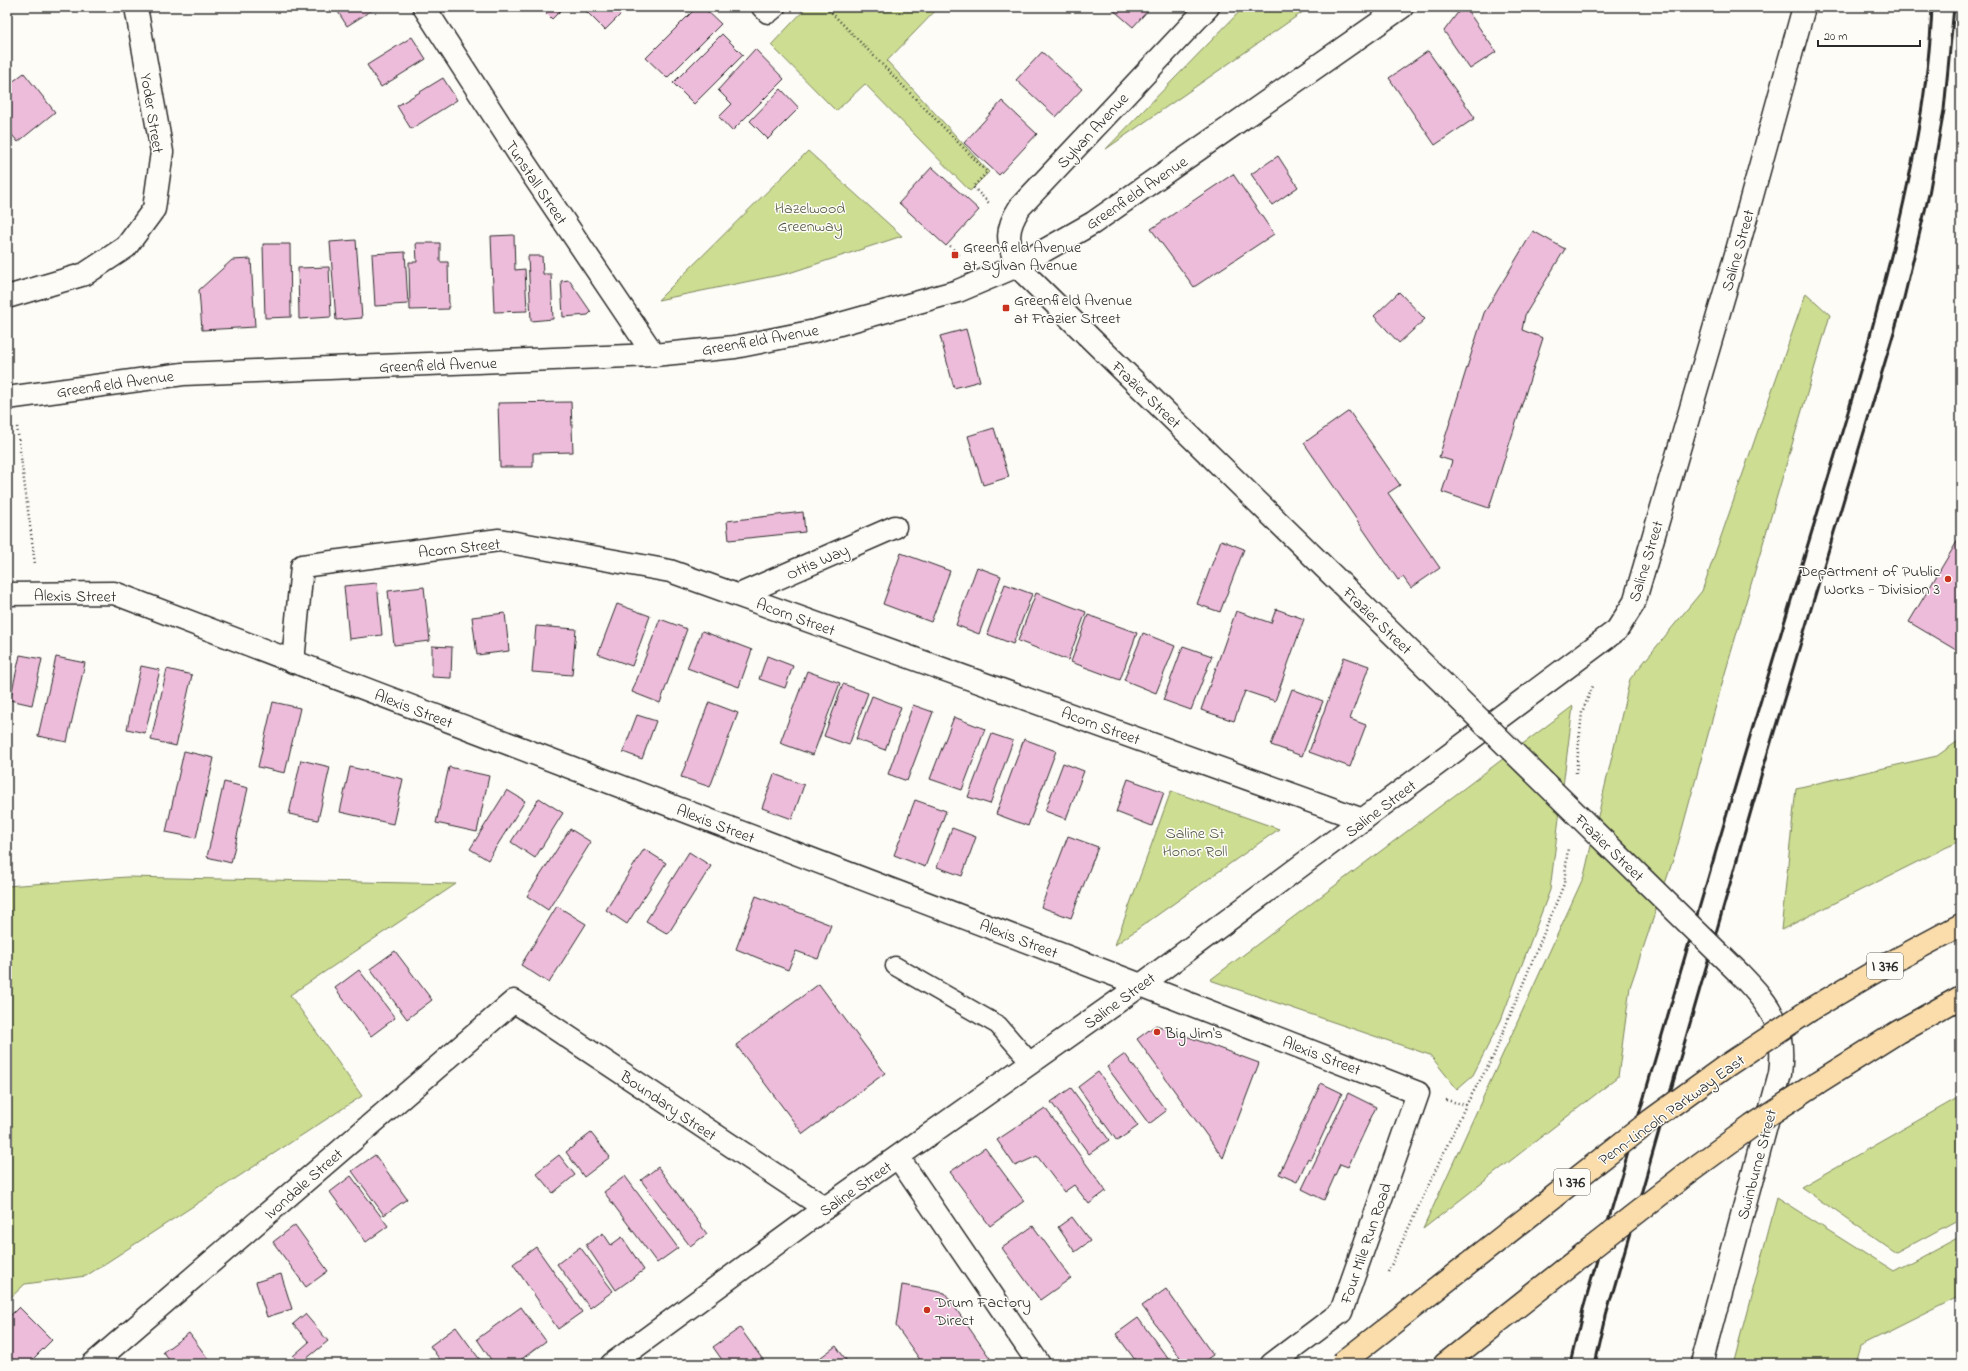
<svg xmlns="http://www.w3.org/2000/svg" width="1968" height="1371" font-family="'Indie Flower',sans-serif">
  <rect width="100%" height="100%" fill="#fdfcf7"/>
  <filter id="ink" filterUnits="userSpaceOnUse"><feTurbulence type="fractalNoise" baseFrequency=".025" numOctaves="2"/><feDisplacementMap in="SourceGraphic" scale="8" xChannelSelector="R" yChannelSelector="G"/><feConvolveMatrix kernelMatrix="1 2 1 2 8 2 1 2 1" color-interpolation-filters="sRGB"/></filter>
  <g filter="url(#ink)">
    <g fill="#cdde92" stroke="#7c845e">
      <polygon points="807,7 939,7 887,61 989,172 970,191 865,84 836,111 771,45"/>
      <polygon points="1244,7 1310,7 1106,149"/>
      <polygon points="808,151 902,236 789,273 658,300"/>
      <polygon points="1806,293 1830,315 1723,680 1676,851 1630,987 1618,1077 1423,1229 1584,876 1630,679 1702,591"/>
      <polygon points="1573,706 1550,890 1501,1020 1473,1075 1457,1089 1430,1055 1210,980"/>
      <polygon points="1961,739 1961,840 1781,930 1796,788 1937,756"/>
      <polygon points="1171,791 1279,829 1115,945"/>
      <polygon points="127,877 456,884 290,995 362,1096 86,1276 25,1284 7,1301 7,886"/>
      <polygon points="1961,1096 1961,1218 1896,1253 1801,1187"/>
      <polygon points="1777,1198 1894,1272 1961,1236 1961,1296 1861,1346 1856,1364 1733,1364"/>
    </g>
    <g fill="#eebcdb" stroke="#2b2b2b">
      <polygon points="335,7 377,7 347,26"/>
      <polygon points="540,7 564,7 552,19"/>
      <polygon points="588,7 628,7 605,30 585,10"/>
      <polygon points="697,7 703,7 721,24 667,78 646,58"/>
      <polygon points="1110,7 1151,7 1133,27"/>
      <polygon points="1462,7 1465,7 1496,52 1470,69 1444,31"/>
      <polygon points="722,34 743,55 694,104 673,83"/>
      <polygon points="412,37 426,59 381,87 367,65"/>
      <polygon points="755,49 784,79 732,131 719,117 732,104 718,90"/>
      <polygon points="1428,51 1475,118 1435,145 1389,78"/>
      <polygon points="1042,52 1082,89 1056,117 1016,80"/>
      <polygon points="24,73 55,112 18,142 7,129 7,86"/>
      <polygon points="443,78 457,100 411,129 397,106"/>
      <polygon points="781,89 799,108 768,139 750,121"/>
      <polygon points="1002,101 1037,134 999,175 964,143"/>
      <polygon points="1278,156 1298,187 1272,205 1251,174"/>
      <polygon points="932,167 979,210 946,246 899,203"/>
      <polygon points="1233,174 1274,234 1194,287 1151,229"/>
      <polygon points="1533,231 1565,249 1525,315 1522,330 1543,338 1489,508 1442,492 1452,461 1439,457 1484,313"/>
      <polygon points="514,235 515,270 525,269 527,311 494,312 491,236"/>
      <polygon points="356,240 362,318 336,320 330,242"/>
      <polygon points="416,243 440,243 440,262 448,262 449,309 410,310 409,262 417,262"/>
      <polygon points="263,244 290,244 291,317 265,318"/>
      <polygon points="405,252 408,304 375,306 372,254"/>
      <polygon points="528,256 542,256 543,274 551,274 553,319 531,321"/>
      <polygon points="251,259 255,327 202,330 199,290 232,260"/>
      <polygon points="329,267 331,317 299,319 298,268"/>
      <polygon points="569,280 591,312 588,315 563,317 561,281"/>
      <polygon points="1399,292 1425,319 1399,343 1374,316"/>
      <polygon points="966,329 980,381 954,388 940,336"/>
      <polygon points="571,402 573,452 533,453 533,467 500,467 498,403"/>
      <polygon points="1349,411 1400,485 1388,493 1440,568 1411,588 1403,577 1398,580 1304,443"/>
      <polygon points="994,428 1009,477 983,485 968,436"/>
      <polygon points="803,512 805,532 729,540 727,521"/>
      <polygon points="1961,535 1961,653 1909,622"/>
      <polygon points="1221,540 1244,549 1220,612 1197,604"/>
      <polygon points="901,553 950,571 931,622 883,604"/>
      <polygon points="977,567 1001,576 979,634 956,625"/>
      <polygon points="377,583 382,635 349,639 344,586"/>
      <polygon points="1005,584 1032,594 1013,644 987,634"/>
      <polygon points="424,587 430,641 394,645 388,591"/>
      <polygon points="1036,593 1086,612 1068,660 1018,641"/>
      <polygon points="617,604 650,616 632,666 598,654"/>
      <polygon points="1276,609 1304,619 1275,701 1245,691 1234,721 1201,710 1236,611 1271,623"/>
      <polygon points="505,613 509,651 477,655 472,617"/>
      <polygon points="1088,615 1137,633 1120,680 1071,662"/>
      <polygon points="660,619 687,629 660,703 632,692"/>
      <polygon points="536,626 576,629 572,675 532,672"/>
      <polygon points="702,631 752,650 739,687 687,668"/>
      <polygon points="1143,633 1175,646 1156,693 1124,680"/>
      <polygon points="432,646 452,647 451,678 432,677"/>
      <polygon points="1183,646 1212,656 1191,710 1163,700"/>
      <polygon points="20,655 42,659 32,705 10,700"/>
      <polygon points="767,656 793,666 785,688 759,679"/>
      <polygon points="56,657 85,663 67,742 38,736"/>
      <polygon points="1344,657 1369,666 1350,719 1366,725 1350,767 1309,752"/>
      <polygon points="141,666 160,670 145,733 127,729"/>
      <polygon points="167,669 192,675 176,746 151,740"/>
      <polygon points="807,671 840,683 813,755 780,743"/>
      <polygon points="843,684 868,693 849,745 824,736"/>
      <polygon points="1292,689 1323,701 1302,756 1271,745"/>
      <polygon points="872,696 901,707 885,750 856,739"/>
      <polygon points="273,702 300,708 285,773 258,767"/>
      <polygon points="709,702 738,713 710,787 681,777"/>
      <polygon points="913,705 933,712 907,781 888,774"/>
      <polygon points="637,715 656,721 642,759 623,752"/>
      <polygon points="954,717 985,729 962,790 930,779"/>
      <polygon points="992,734 1013,741 990,804 968,797"/>
      <polygon points="1024,739 1056,751 1028,826 996,814"/>
      <polygon points="184,751 214,758 196,838 166,832"/>
      <polygon points="301,760 330,767 318,820 289,814"/>
      <polygon points="1063,763 1084,771 1066,819 1045,811"/>
      <polygon points="350,767 403,779 393,824 340,812"/>
      <polygon points="449,767 489,776 477,832 436,823"/>
      <polygon points="774,774 804,785 792,819 762,808"/>
      <polygon points="1128,779 1164,792 1152,826 1116,812"/>
      <polygon points="224,782 248,788 231,863 207,857"/>
      <polygon points="507,790 525,801 488,860 470,849"/>
      <polygon points="539,798 563,813 535,858 511,842"/>
      <polygon points="915,800 946,811 925,867 894,855"/>
      <polygon points="952,828 976,837 962,876 937,867"/>
      <polygon points="570,829 591,842 548,910 527,896"/>
      <polygon points="1068,836 1098,847 1071,918 1041,907"/>
      <polygon points="644,849 666,863 627,924 606,910"/>
      <polygon points="689,852 711,866 668,934 646,921"/>
      <polygon points="756,896 831,925 818,959 796,951 788,970 736,949"/>
      <polygon points="557,906 586,924 549,983 521,965"/>
      <polygon points="395,951 432,1000 407,1019 370,969"/>
      <polygon points="359,970 395,1018 371,1036 335,988"/>
      <polygon points="819,984 885,1073 803,1134 736,1045"/>
      <polygon points="1156,1025 1259,1063 1223,1158 1137,1039"/>
      <polygon points="1125,1054 1166,1111 1149,1124 1107,1067"/>
      <polygon points="1098,1072 1138,1126 1117,1141 1078,1087"/>
      <polygon points="1321,1083 1342,1093 1311,1160 1308,1158 1297,1182 1279,1174"/>
      <polygon points="1071,1088 1109,1140 1089,1154 1051,1102"/>
      <polygon points="1348,1093 1376,1107 1348,1167 1340,1164 1324,1200 1302,1189"/>
      <polygon points="1045,1108 1106,1191 1089,1204 1074,1185 1064,1192 1037,1156 1015,1166 997,1140"/>
      <polygon points="591,1133 610,1157 584,1177 566,1152"/>
      <polygon points="985,1148 1024,1201 990,1226 950,1172"/>
      <polygon points="375,1155 407,1199 384,1215 352,1171"/>
      <polygon points="559,1155 575,1175 553,1193 536,1173"/>
      <polygon points="658,1167 707,1234 690,1246 641,1180"/>
      <polygon points="351,1176 388,1226 366,1242 330,1192"/>
      <polygon points="625,1176 678,1248 657,1263 604,1192"/>
      <polygon points="1072,1217 1090,1241 1075,1252 1058,1227"/>
      <polygon points="295,1225 328,1271 306,1287 273,1242"/>
      <polygon points="1033,1226 1071,1278 1040,1300 1002,1248"/>
      <polygon points="603,1233 611,1245 622,1237 644,1270 616,1290 586,1245"/>
      <polygon points="536,1247 582,1312 558,1329 513,1264"/>
      <polygon points="580,1247 613,1291 590,1308 557,1264"/>
      <polygon points="281,1274 292,1309 267,1317 256,1282"/>
      <polygon points="902,1285 945,1293 994,1364 923,1364 896,1326"/>
      <polygon points="1166,1289 1213,1355 1200,1364 1185,1364 1142,1306"/>
      <polygon points="19,1307 52,1340 28,1364 10,1364 7,1361 7,1319"/>
      <polygon points="521,1307 546,1341 515,1364 494,1364 477,1339"/>
      <polygon points="305,1314 328,1341 300,1364 293,1356 309,1342 293,1324"/>
      <polygon points="1138,1318 1172,1364 1138,1364 1116,1334"/>
      <polygon points="456,1327 483,1364 443,1364 430,1346"/>
      <polygon points="740,1328 766,1364 725,1364 713,1347"/>
      <polygon points="189,1333 212,1364 172,1364 163,1352"/>
      <polygon points="836,1346 849,1364 814,1364 813,1363"/>
      <polygon points="428,1359 432,1364 421,1364"/>
    </g>
    <g fill="none" stroke-linecap="round" stroke-linejoin="round">
      <defs>
        <polyline id="lane" points="895,966 998,1025 1031,1063"/>
        <g id="street">
          <polyline points="424,7 524,162 654,355"/>
          <polyline points="763,7 768,12 774,7"/>
          <path d="M 1017,266 C 1007,241 1005,230 1020,207 L 1208,7"/>
          <polyline points="7,297 85,274 126,247 154,209 162,152 136,7"/>
          <polyline points="7,594 114,593 1141,985 1418,1093 1341,1312 1272,1364"/>
          <polyline points="739,595 895,527"/>
          <polyline points="293,662 302,566 499,540 670,571 1363,820"/>
          <polyline points="898,1157 1039,1364"/>
          <polyline points="93,1364 514,1001 825,1208"/>
          <polyline points="612,1364 825,1208 1141,985 1617,630 1634,603 1736,254 1804,7"/>
        </g>
        <g id="secondary">
          <polyline points="1017,266 1087,335"/>
          <polyline points="7,398 183,374 654,355 735,347 815,331 958,291 1017,266 1093,223 1402,7"/>
          <path d="M 1702,1364 L 1780,1074 C 1786,1026 1772,1007 1740,974"/>
        </g>
        <g id="highway">
          <polyline points="1810,1010 1881,968 1961,925"/>
          <polyline points="1817,1083 1898,1032 1961,997"/>
          <polyline points="1445,1364 1589,1250"/>
        </g>
      </defs>
      <use href="#lane" stroke="#2b2b2b" stroke-width="21"/>
      <use href="#street" stroke="#2b2b2b" stroke-width="25"/>
      <use href="#secondary" stroke="#2b2b2b" stroke-width="25"/>
      <use href="#highway" stroke="#2b2b2b" stroke-width="25"/>
      <g stroke="#2b2b2b" stroke-width="2.5" stroke-dasharray="1 3" stroke-linecap="butt">
        <polyline points="826,7 987,172 973,187 989,203"/>
        <polyline points="950,246 961,257"/>
        <polyline points="17,427 35,564"/>
        <polyline points="1576,773 1582,712 1593,686"/>
        <polyline points="1446,1100 1466,1105"/>
        <polyline points="1388,1272 1466,1105 1493,1057 1564,884 1568,847"/>
      </g>
      <use href="#lane" stroke="#fdfcf7" stroke-width="18"/>
      <use href="#street" stroke="#fdfcf7" stroke-width="22"/>
      <use href="#secondary" stroke="#fdfcf7" stroke-width="22"/>
      <use href="#highway" stroke="#faddab" stroke-width="22"/>
      <g stroke="#2b2b2b" stroke-width="3">
        <path d="M 1570,1364 L 1583,1309 C 1652,1068 1722,827 1795,587 C 1829,474 1865,362 1893,248 C 1912,170 1929,87 1932,7"/>
        <polyline points="1595,1364 1606,1316 1763,769 1903,302 1929,194 1944,110 1954,7"/>
      </g>
      <defs>
        <polyline id="secondary-bridge" points="1087,335 1740,974"/>
        <g id="highway-bridge">
          <polyline points="1589,1250 1689,1172 1752,1126 1817,1083"/>
          <polyline points="1341,1364 1650,1121 1726,1066 1810,1010"/>
        </g>
      </defs>
      <use href="#secondary-bridge" stroke="#2b2b2b" stroke-width="25" stroke-linecap="butt"/>
      <use href="#highway-bridge" stroke="#2b2b2b" stroke-width="25" stroke-linecap="butt"/>
      <use href="#secondary-bridge" stroke="#fdfcf7" stroke-width="22"/>
      <use href="#highway-bridge" stroke="#faddab" stroke-width="22"/>
    </g>
  </g>
  <g fill="#c8321e" stroke="#fdfcf7" stroke-width="1.5">
    <rect x="951" y="251" width="8" height="8" rx="2"/>
    <rect x="1002" y="304" width="8" height="8" rx="2"/>
    <circle cx="1948" cy="579" r="4"/>
    <circle cx="1157" cy="1032" r="4"/>
    <circle cx="927" cy="1310" r="4"/>
  </g>
  <g text-anchor="middle" stroke-width="3" stroke-linejoin="round" paint-order="stroke">
    <g fill="#fdfcf7" stroke="#6a6a68" stroke-width="1">
      <rect x="1867" y="953" width="36" height="26" rx="3"/>
      <rect x="1554" y="1169" width="36" height="26" rx="3"/>
    </g>
    <g font-size="15" font-weight="bold" fill="#2b2b2b">
      <text x="1885" y="971">I 376</text>
      <text x="1572" y="1187">I 376</text>
    </g>
    <g font-size="16" fill="#2b2b2b" stroke="#fdfcf7">
      <text transform="translate(153 113) rotate(81)" y="6">Yoder Street</text>
      <text transform="translate(1092 130) rotate(-47)" y="6">Sylvan Avenue</text>
      <text transform="translate(537 182) rotate(56)" y="6">Tunstall Street</text>
      <text transform="translate(1136 192) rotate(-34)" y="6">Greenfield Avenue</text>
      <text transform="translate(1737 250) rotate(-74)" y="6">Saline Street</text>
      <text transform="translate(760 339) rotate(-10)" y="6">Greenfield Avenue</text>
      <text transform="translate(438 364) rotate(-2)" y="6">Greenfield Avenue</text>
      <text transform="translate(115 383) rotate(-8)" y="6">Greenfield Avenue</text>
      <text transform="translate(1147 394) rotate(44)" y="6">Frazier Street</text>
      <text transform="translate(459 547) rotate(-6)" y="6">Acorn Street</text>
      <text transform="translate(817 561) rotate(-24)" y="6">Ottis Way</text>
      <text transform="translate(1645 561) rotate(-73)" y="6">Saline Street</text>
      <text transform="translate(75 595) rotate(1)" y="6">Alexis Street</text>
      <text transform="translate(796 616) rotate(20)" y="6">Acorn Street</text>
      <text transform="translate(1378 620) rotate(44)" y="6">Frazier Street</text>
      <text transform="translate(414 708) rotate(21)" y="6">Alexis Street</text>
      <text transform="translate(1101 725) rotate(20)" y="6">Acorn Street</text>
      <text transform="translate(1380 808) rotate(-37)" y="6">Saline Street</text>
      <text transform="translate(716 823) rotate(21)" y="6">Alexis Street</text>
      <text transform="translate(1610 847) rotate(44)" y="6">Frazier Street</text>
      <text transform="translate(1019 938) rotate(21)" y="6">Alexis Street</text>
      <text transform="translate(1119 1000) rotate(-36)" y="6">Saline Street</text>
      <text transform="translate(1322 1055) rotate(21)" y="6">Alexis Street</text>
      <text transform="translate(669 1105) rotate(34)" y="6">Boundary Street</text>
      <text transform="translate(1671 1109) rotate(-36)" y="6">Penn-Lincoln Parkway East</text>
      <text transform="translate(1756 1164) rotate(-75)" y="6">Swinburne Street</text>
      <text transform="translate(303 1183) rotate(-41)" y="6">Ivondale Street</text>
      <text transform="translate(855 1188) rotate(-35)" y="6">Saline Street</text>
      <text transform="translate(1365 1243) rotate(-71)" y="6">Four Mile Run Road</text>
    </g>
    <g font-size="16" fill="#545845" stroke="#fdfcf7">
      <text x="810" y="213">Hazelwood<tspan x="810" dy="18">Greenway</tspan></text>
      <text x="1195" y="838">Saline St<tspan x="1195" dy="18">Honor Roll</tspan></text>
    </g>
    <g font-size="16" fill="#2b2b2b" stroke="#fdfcf7" text-anchor="start">
      <text x="963" y="252">Greenfield Avenue<tspan x="963" dy="18">at Sylvan Avenue</tspan></text>
      <text x="1014" y="305">Greenfield Avenue<tspan x="1014" dy="18">at Frazier Street</tspan></text>
      <text x="1940" y="576" text-anchor="end">Department of Public<tspan x="1940" dy="18">Works - Division 3</tspan></text>
      <text x="1165" y="1038">Big Jim's</text>
      <text x="935" y="1307">Drum Factory<tspan x="935" dy="18">Direct</tspan></text>
    </g>
  </g>
  <rect width="1968" height="1371" fill="none" stroke="#fdfcf7" stroke-width="24"/>
  <rect x="12" y="12" width="1944" height="1347" fill="none" stroke="#2b2b2b" stroke-width="1.5" filter="url(#ink)"/>
  <path d="M1818 40v6h102v-6" fill="none" stroke="#2b2b2b" stroke-width="2"/>
  <text x="1824" y="40" font-size="12" fill="#2b2b2b" stroke="#fdfcf7" stroke-width="3" paint-order="stroke">20 m</text>
</svg>
